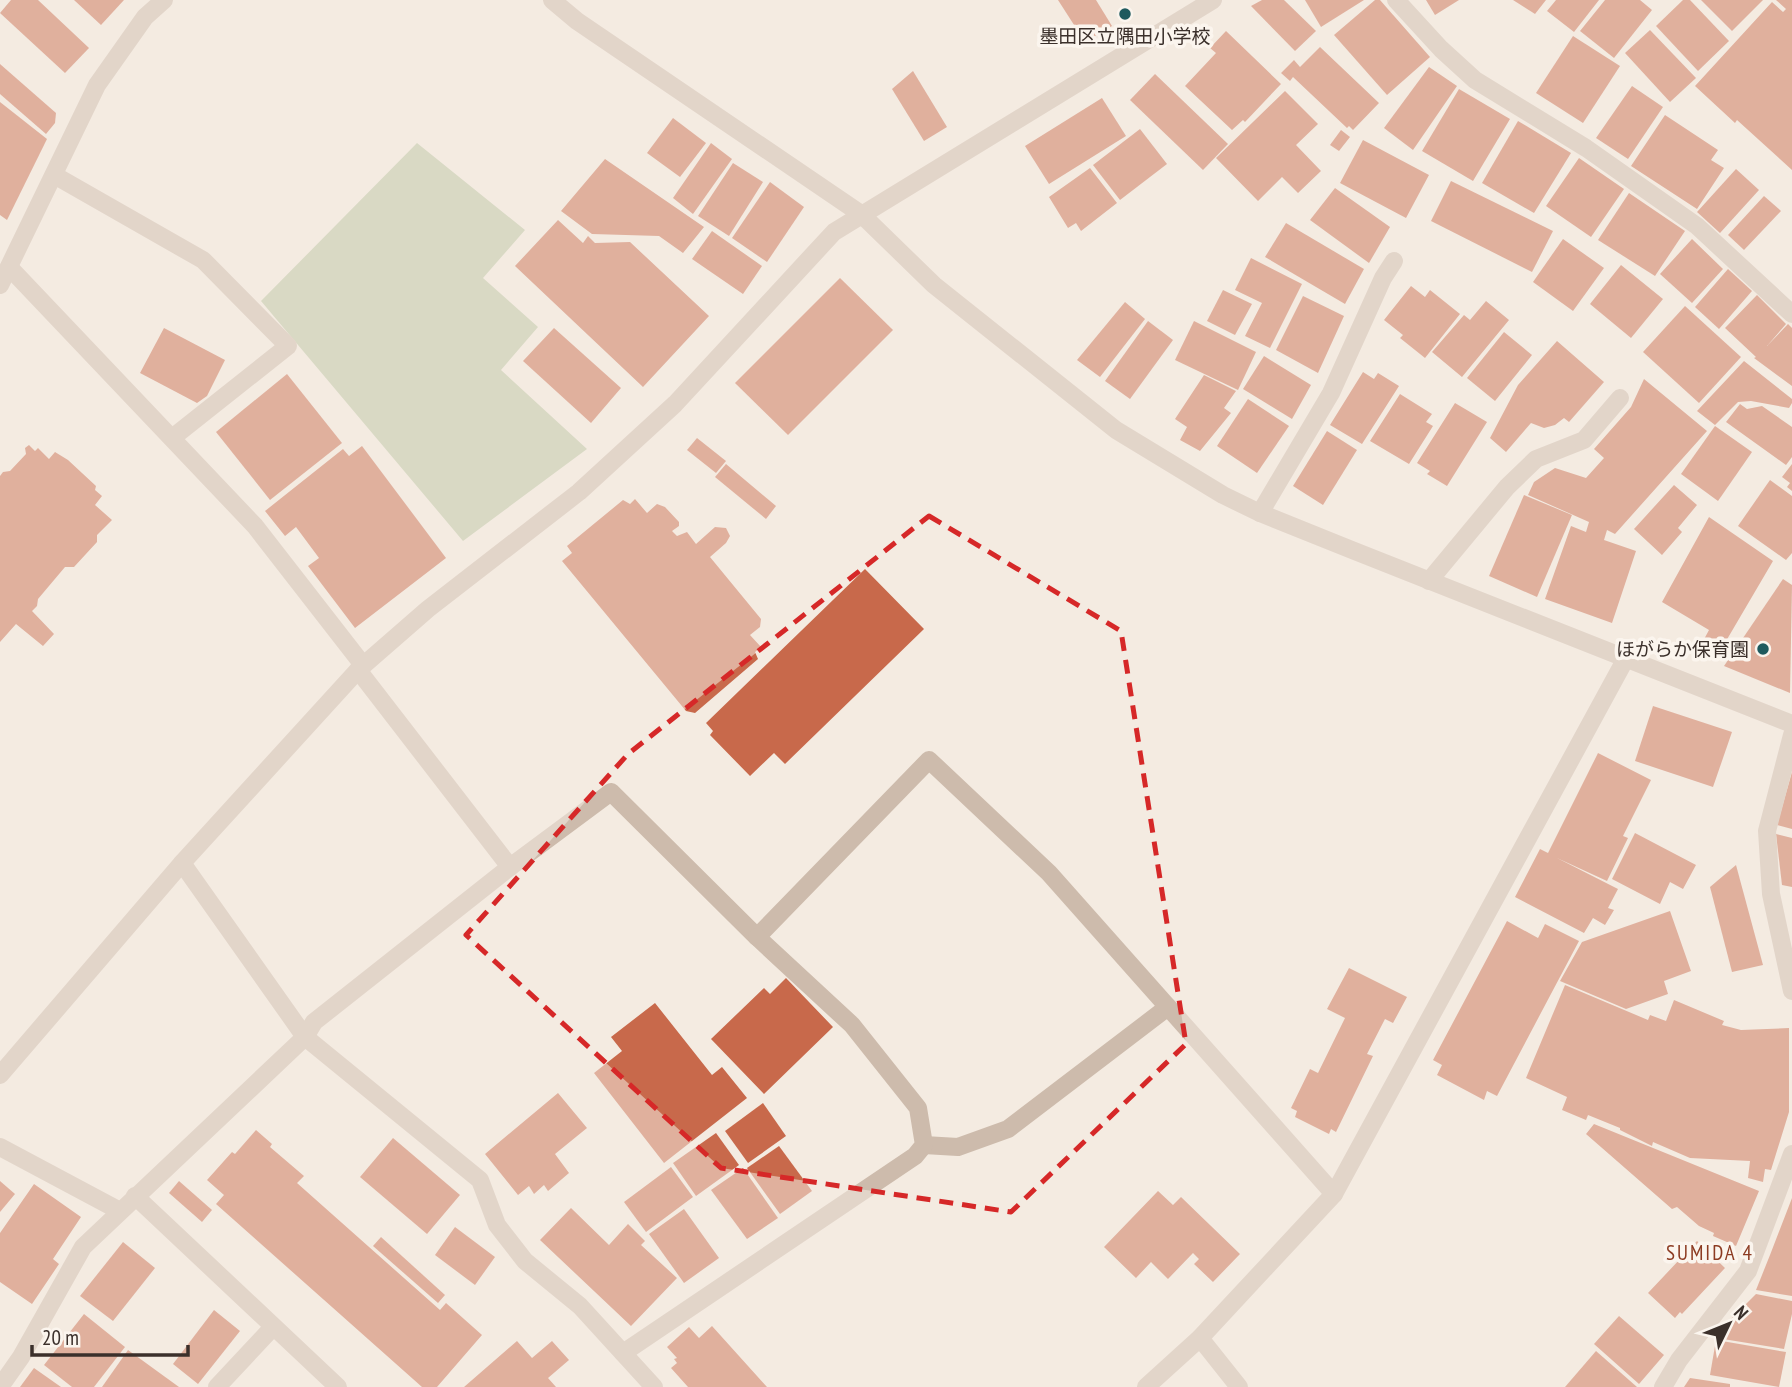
<svg xmlns="http://www.w3.org/2000/svg" width="1792" height="1387" font-family="'PT Sans Narrow','Noto Sans JP',sans-serif">
  <rect width="100%" height="100%" fill="#f4ebe1"/>
  <polygon fill="#b8c4a0" points="417,143 525,230 483,278 538,327 501,370 587,449 463,541 261,301"/>
  <g fill="#c8694b">
    <polygon points="11,0 38,0 89,48 65,73 0,13"/>
    <polygon points="74,0 124,0 101,25"/>
    <polygon points="1058,0 1096,0 1112,26 1085,42"/>
    <polygon points="1262,0 1284,0 1316,31 1295,51 1251,6"/>
    <polygon points="1305,0 1364,0 1321,27"/>
    <polygon points="1375,0 1380,0 1430,57 1387,95 1334,35"/>
    <polygon points="1426,0 1459,0 1435,15"/>
    <polygon points="1513,0 1546,0 1535,14"/>
    <polygon points="1556,0 1599,0 1574,32 1547,11"/>
    <polygon points="1605,0 1640,0 1652,10 1614,58 1580,31"/>
    <polygon points="1683,0 1690,0 1729,41 1698,71 1656,26"/>
    <polygon points="1701,0 1763,0 1732,31"/>
    <polygon points="1776,0 1792,0 1792,170 1737,120 1735,123 1695,86 1772,2 1783,12 1786,9"/>
    <polygon points="1650,30 1696,78 1670,102 1625,53"/>
    <polygon points="1226,31 1281,84 1245,122 1243,120 1232,130 1185,86 1216,53 1210,48"/>
    <polygon points="1573,36 1620,66 1583,123 1536,93"/>
    <polygon points="1320,47 1379,103 1353,130 1349,126 1347,128 1293,77 1290,81 1281,73 1294,60 1300,67"/>
    <polygon points="0,64 56,113 55,123 46,134 0,94"/>
    <polygon points="1429,67 1457,86 1413,150 1384,128"/>
    <polygon points="913,71 947,127 924,141 892,89"/>
    <polygon points="1155,74 1228,144 1203,170 1130,100"/>
    <polygon points="1632,86 1663,107 1628,159 1596,138"/>
    <polygon points="1459,89 1510,119 1473,181 1422,151"/>
    <polygon points="1285,91 1318,124 1296,145 1321,171 1298,193 1282,177 1258,201 1216,158"/>
    <polygon points="1102,98 1126,136 1049,184 1025,146"/>
    <polygon points="0,102 47,139 7,220 0,215"/>
    <polygon points="1665,115 1718,150 1711,160 1724,168 1697,209 1631,166"/>
    <polygon points="673,118 706,143 680,177 647,153"/>
    <polygon points="1518,121 1571,153 1534,213 1482,183"/>
    <polygon points="1140,129 1167,164 1120,200 1093,165"/>
    <polygon points="1341,130 1350,137 1339,151 1330,145"/>
    <polygon points="1363,140 1429,175 1406,218 1340,183"/>
    <polygon points="711,143 732,159 693,214 673,198"/>
    <polygon points="1579,158 1624,189 1591,237 1546,206"/>
    <polygon points="605,159 704,227 683,253 659,236 592,234 561,211"/>
    <polygon points="733,163 763,182 729,236 698,216"/>
    <polygon points="1090,168 1117,203 1081,231 1076,223 1068,228 1049,197"/>
    <polygon points="1736,169 1759,190 1720,233 1697,212"/>
    <polygon points="1451,181 1553,231 1532,272 1431,221"/>
    <polygon points="770,182 804,207 767,262 732,238"/>
    <polygon points="1335,188 1390,227 1369,263 1310,220"/>
    <polygon points="1629,193 1685,231 1655,276 1598,240"/>
    <polygon points="1764,196 1781,211 1744,250 1728,235"/>
    <polygon points="558,220 583,243 588,236 595,243 630,242 709,316 643,387 515,266"/>
    <polygon points="1286,223 1364,269 1345,304 1265,257"/>
    <polygon points="712,231 762,266 743,294 692,259"/>
    <polygon points="1563,239 1604,268 1573,311 1533,282"/>
    <polygon points="1692,239 1723,269 1692,303 1660,274"/>
    <polygon points="1251,258 1302,284 1270,348 1245,336 1262,303 1235,290"/>
    <polygon points="1621,265 1663,299 1631,338 1590,304"/>
    <polygon points="1728,269 1752,291 1719,329 1695,307"/>
    <polygon points="840,278 893,330 788,435 735,383"/>
    <polygon points="1411,286 1425,297 1430,290 1460,314 1425,358 1400,338 1403,335 1384,320"/>
    <polygon points="1223,290 1252,304 1235,335 1207,321"/>
    <polygon points="1757,295 1786,324 1767,346 1788,324 1792,328 1792,386 1754,358 1756,357 1725,328"/>
    <polygon points="1303,296 1344,316 1318,373 1276,350"/>
    <polygon points="1486,301 1509,320 1462,377 1432,352 1464,315 1470,320"/>
    <polygon points="1125,302 1145,319 1100,377 1077,360"/>
    <polygon points="1685,306 1741,357 1699,403 1643,352"/>
    <polygon points="1148,321 1173,340 1130,399 1105,381"/>
    <polygon points="1194,321 1256,352 1238,390 1175,360"/>
    <polygon points="164,328 225,360 207,396 197,403 140,373"/>
    <polygon points="554,328 621,388 591,423 523,361"/>
    <polygon points="1504,332 1532,355 1495,401 1467,378"/>
    <polygon points="1557,341 1604,382 1569,422 1564,418 1555,425 1544,428 1531,423 1506,452 1490,438 1518,385"/>
    <polygon points="1264,356 1311,385 1292,419 1243,389"/>
    <polygon points="1744,361 1792,399 1792,403 1789,408 1751,401 1738,402 1715,425 1697,411"/>
    <polygon points="1363,372 1374,379 1378,373 1399,386 1362,444 1330,425"/>
    <polygon points="287,374 342,443 270,500 216,432"/>
    <polygon points="1204,375 1236,391 1224,408 1231,413 1200,451 1180,440 1187,427 1175,419"/>
    <polygon points="1644,379 1707,431 1615,534 1607,530 1604,540 1636,551 1612,623 1545,599 1571,526 1586,532 1589,522 1528,495 1534,482 1555,468 1586,478 1604,458 1594,449 1631,407"/>
    <polygon points="1400,394 1432,414 1426,422 1433,426 1409,464 1370,441"/>
    <polygon points="1248,399 1289,426 1257,473 1217,446"/>
    <polygon points="1455,403 1487,422 1447,486 1427,474 1430,471 1417,463"/>
    <polygon points="1740,404 1747,409 1762,406 1792,427 1792,457 1786,465 1726,422"/>
    <polygon points="1715,426 1752,452 1718,501 1681,474"/>
    <polygon points="1327,431 1357,450 1323,505 1293,486"/>
    <polygon points="697,438 726,461 716,473 687,450"/>
    <polygon points="29,445 35,451 38,448 49,459 55,452 68,460 96,486 95,490 102,496 95,505 112,520 97,535 97,542 74,567 65,567 38,599 37,606 32,611 54,634 43,646 16,624 0,642 0,476 3,472 10,471 26,454 25,448"/>
    <polygon points="362,446 446,558 355,628 308,566 319,558 296,527 285,536 265,511 343,449 349,456"/>
    <polygon points="726,464 776,506 766,519 715,477"/>
    <polygon points="1792,464 1792,491 1787,487 1790,483 1782,477"/>
    <polygon points="1770,480 1792,496 1792,553 1786,560 1738,526"/>
    <polygon points="1674,485 1697,505 1678,528 1682,532 1662,555 1634,529"/>
    <polygon points="1524,495 1572,515 1537,597 1489,576"/>
    <polygon points="635,499 647,513 657,504 665,507 679,522 679,526 672,531 677,536 687,532 696,544 715,527 726,528 730,536 726,543 710,557 761,619 760,627 750,635 761,647 755,652 758,659 695,713 686,711 562,561 572,553 567,546 623,500 630,504"/>
    <polygon points="1709,517 1773,561 1719,653 1702,643 1709,630 1662,602"/>
    <polygon points="865,569 924,629 785,764 774,753 750,776 710,735 713,731 706,723"/>
    <polygon points="1783,579 1792,585 1790,693 1724,666"/>
    <polygon points="1653,706 1732,732 1713,787 1635,761"/>
    <polygon points="1598,753 1651,780 1623,836 1628,838 1607,881 1557,858 1618,889 1608,908 1614,910 1605,925 1593,918 1584,933 1515,897 1540,849 1548,853"/>
    <polygon points="1792,772 1792,829 1777,825"/>
    <polygon points="1635,833 1696,865 1683,889 1670,882 1660,904 1612,879"/>
    <polygon points="1776,834 1792,838 1792,887 1782,885"/>
    <polygon points="1736,865 1763,965 1732,972 1710,887"/>
    <polygon points="1670,911 1691,971 1664,981 1668,994 1626,1009 1560,981 1582,942"/>
    <polygon points="1507,921 1538,938 1545,924 1579,941 1497,1096 1487,1091 1484,1100 1437,1075 1442,1065 1433,1060"/>
    <polygon points="1349,968 1407,997 1393,1023 1385,1019 1367,1054 1373,1056 1336,1132 1331,1129 1329,1134 1295,1117 1297,1111 1291,1108 1310,1069 1318,1073 1345,1018 1327,1009"/>
    <polygon points="786,978 833,1027 764,1094 711,1039 764,988 770,994"/>
    <polygon points="1565,985 1648,1020 1650,1015 1666,1021 1674,1000 1724,1021 1722,1025 1741,1030 1789,1028 1789,1112 1771,1170 1765,1169 1763,1182 1748,1178 1750,1161 1690,1158 1653,1142 1652,1146 1620,1130 1620,1128 1588,1115 1586,1120 1562,1110 1567,1097 1526,1078"/>
    <polygon points="655,1003 712,1075 722,1067 747,1098 664,1163 594,1073 622,1051 611,1037"/>
    <polygon points="558,1093 587,1128 555,1154 569,1173 548,1191 544,1185 534,1194 529,1186 518,1195 485,1154"/>
    <polygon points="763,1103 786,1136 748,1163 725,1131"/>
    <polygon points="1594,1124 1759,1191 1736,1246 1713,1236 1714,1233 1699,1226 1677,1207 1672,1209 1586,1134"/>
    <polygon points="256,1130 272,1144 270,1147 304,1176 297,1183 440,1310 446,1303 482,1335 437,1387 422,1387 216,1204 224,1195 207,1180 232,1152 235,1154"/>
    <polygon points="716,1133 739,1165 696,1196 673,1163"/>
    <polygon points="393,1138 460,1195 427,1234 360,1177"/>
    <polygon points="779,1146 812,1191 780,1214 747,1168"/>
    <polygon points="671,1167 693,1197 646,1232 624,1202"/>
    <polygon points="743,1168 778,1218 747,1239 711,1190"/>
    <polygon points="0,1181 15,1194 0,1212"/>
    <polygon points="179,1181 212,1210 202,1222 169,1193"/>
    <polygon points="34,1184 81,1217 53,1259 59,1264 32,1304 0,1282 0,1233"/>
    <polygon points="1158,1191 1173,1205 1181,1197 1240,1254 1213,1282 1194,1264 1199,1259 1193,1253 1168,1279 1151,1262 1136,1278 1104,1247"/>
    <polygon points="1792,1198 1792,1296 1756,1290 1770,1255"/>
    <polygon points="571,1208 609,1245 628,1224 645,1241 641,1245 677,1278 631,1326 540,1240"/>
    <polygon points="684,1209 719,1258 684,1283 649,1234"/>
    <polygon points="455,1227 495,1257 475,1285 435,1255"/>
    <polygon points="381,1237 445,1295 438,1303 373,1246"/>
    <polygon points="1697,1241 1725,1268 1682,1314 1680,1312 1675,1318 1648,1293"/>
    <polygon points="123,1242 155,1268 113,1321 80,1296"/>
    <polygon points="1756,1294 1792,1301 1792,1314 1784,1349 1723,1339 1726,1324"/>
    <polygon points="214,1310 240,1331 198,1384 173,1364"/>
    <polygon points="84,1314 125,1347 94,1387 72,1387 44,1365"/>
    <polygon points="1619,1316 1664,1355 1639,1384 1594,1344"/>
    <polygon points="712,1326 767,1387 688,1387 671,1368 677,1363 674,1359 677,1358 667,1347 689,1327 699,1338"/>
    <polygon points="1716,1340 1786,1352 1779,1387 1710,1375"/>
    <polygon points="517,1341 532,1358 552,1341 569,1360 548,1378 556,1387 464,1387"/>
    <polygon points="128,1350 179,1387 102,1387"/>
    <polygon points="1596,1351 1637,1387 1565,1387"/>
    <polygon points="34,1368 61,1387 20,1387"/>
    <polygon points="1690,1378 1730,1384 1730,1387 1684,1387"/>
  </g>
  <g fill="none" stroke-linecap="round" stroke-linejoin="round">
    <g stroke="#cdbbac" stroke-width="18">
      <polyline points="1396,0 1441,49 1475,80 1586,148 1697,226 1792,314"/>
      <polyline points="54,175 203,260 288,346 172,438"/>
      <polyline points="1260,513 1331,393 1383,278 1394,261"/>
      <polyline points="1429,581 1507,487 1536,459 1584,440 1620,398"/>
      <polyline points="1792,735 1767,831 1771,894 1792,991"/>
      <polyline points="924,1145 958,1147 1008,1129 1168,1007"/>
      <polyline points="0,1387 21,1357 83,1247 305,1037 314,1022 510,867 611,792 757,937 929,760 1049,873 1334,1194"/>
      <polyline points="1663,1387 1679,1360 1748,1271 1792,1154"/>
    </g>
    <g stroke="#cdbbac" stroke-width="18">
      <polyline points="552,0 577,21 861,214 934,285 1116,430 1223,495 1260,513 1352,550 1792,724"/>
      <polyline points="9,267 255,526 363,665"/>
      <polyline points="0,285 97,85 145,17 164,0"/>
      <polyline points="358,670 510,867"/>
      <polyline points="182,863 305,1037 480,1180 497,1225 525,1261 580,1306 654,1387"/>
      <polyline points="0,1075 182,863 358,670 428,609 579,492 675,404 834,232 1213,0"/>
      <polyline points="0,1147 120,1211"/>
      <polyline points="135,1196 338,1387"/>
      <polyline points="1200,1338 1239,1387"/>
      <polyline points="623,1353 915,1156 924,1145 918,1108 852,1025 757,937"/>
      <polyline points="217,1387 273,1327"/>
      <polyline points="1146,1387 1200,1338 1334,1194 1625,660"/>
    </g>
  </g>
  <path d="M0 0H1792V1387H0ZM 929,516 L 1121,631 L 1186,1044 L 1011,1212 L 721,1168 L 466,935 L 628,754 Z" fill="#f4ebe1" fill-opacity=".55" fill-rule="evenodd"/>
  <path fill="none" stroke="#d62828" stroke-width="5" stroke-dasharray="14 9" stroke-linejoin="round" d="M 929,516 L 1121,631 L 1186,1044 L 1011,1212 L 721,1168 L 466,935 L 628,754 Z"/>
  <g fill="#1f5a5e" stroke="#fbf5ee" stroke-width="2.5">
    <circle cx="1125" cy="14" r="7"/>
    <circle cx="1763" cy="649" r="7"/>
  </g>
  <g text-anchor="middle" stroke-width="7" stroke-linejoin="round" paint-order="stroke">
    <g font-size="19" fill="#3b302b" stroke="#fbf5ee">
      <text x="1125" y="43">墨田区立隅田小学校</text>
      <text x="1749" y="656" text-anchor="end">ほがらか保育園</text>
    </g>
    <g font-size="21" letter-spacing="2" fill="#8c3b22" stroke="#fbf5ee">
      <text x="1710" y="1260">SUMIDA 4</text>
    </g>
  </g>
  <g transform="translate(1729 1324) rotate(47)" stroke="#fbf5ee" stroke-width="5" paint-order="stroke">
  <path d="M0-5L12 26L0 18L-12 26Z" fill="#3b302b"/>
  <text y="-10" font-size="19" font-weight="bold" text-anchor="middle" fill="#3b302b">N</text>
  </g>
  <path d="M32 1345v10h156v-10" fill="none" stroke="#3b302b" stroke-width="3.5"/>
  <text x="42" y="1345" font-size="21" fill="#3b302b" stroke="#fbf5ee" stroke-width="5" paint-order="stroke">20 m</text>
</svg>
